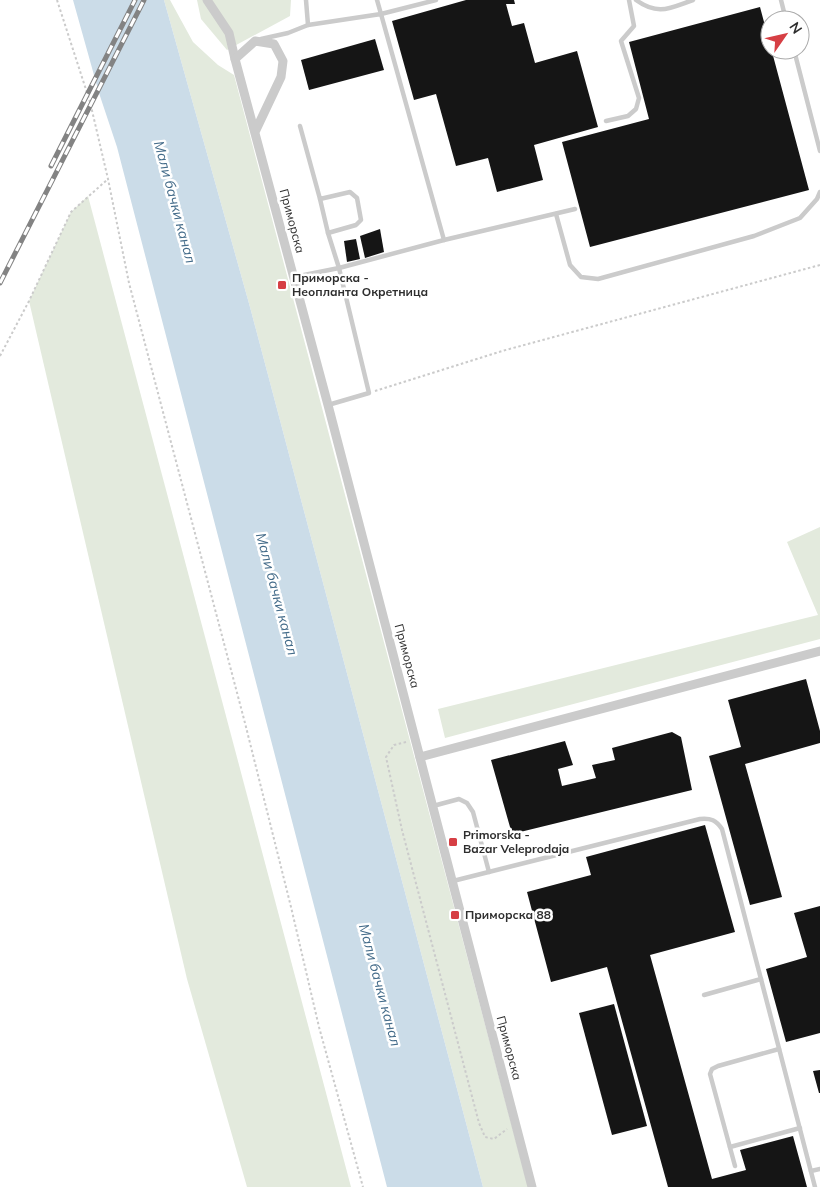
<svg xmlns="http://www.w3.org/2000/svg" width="820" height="1187" font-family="Mulish,sans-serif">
  <rect width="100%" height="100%" fill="#fff"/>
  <g fill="#e3eadd">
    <polygon points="164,0 170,0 193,42 218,65 234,75 528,1187 483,1187 250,307"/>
    <polygon points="197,0 291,0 290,16 227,50 201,19"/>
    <polygon points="88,196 351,1187 247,1187 187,979 29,301 71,212"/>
    <polygon points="820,527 820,639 445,738 438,709 818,615 787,542"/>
  </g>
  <polygon fill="#cbdce8" points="73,0 164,0 250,307 483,1187 387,1187 117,147 99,93"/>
  <g fill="#151515">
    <polygon points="466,0 514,0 515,4 506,4 512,26 524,23 535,63 577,51 598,127 534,145 543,180 497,192 488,158 456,166 436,94 414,100 392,21"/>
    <polygon points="760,7 809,190 590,247 562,142 649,119 629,42"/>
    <polygon points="375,39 384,70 309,90 301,60"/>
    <polygon points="380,229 384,252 365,258 360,236"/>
    <polygon points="356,239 360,259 347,262 344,241"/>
    <polygon points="806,679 820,731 820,743 745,764 782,897 750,905 709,756 741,747 728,700"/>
    <polygon points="672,732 681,737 692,790 512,834 491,760 565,741 573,765 558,769 562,786 596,778 592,765 615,760 612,748"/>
    <polygon points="705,825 735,932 650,955 712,1179 746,1170 740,1150 793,1136 807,1187 668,1187 607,967 551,982 527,892 591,875 586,857"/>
    <polygon points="820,906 820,1033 786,1042 766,969 807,957 794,913"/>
    <polygon points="614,1004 647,1126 612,1135 579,1013"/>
    <polygon points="820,1070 820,1093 819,1093 813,1071"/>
  </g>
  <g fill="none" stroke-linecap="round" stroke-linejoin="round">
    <g stroke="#cbcbcb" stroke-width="2" stroke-dasharray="2.5 2.5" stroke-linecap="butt">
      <polyline points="57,0 90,102 108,179 129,283 245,723 291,907 319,1027 363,1187"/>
      <polyline points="0,356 29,301 71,212 108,179"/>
      <polyline points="375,391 502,351 820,265"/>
      <polyline points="406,742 394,745 386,757 402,830 479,1123 485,1137 494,1139 507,1129"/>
    </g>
    <g stroke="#cbcbcb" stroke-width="4.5">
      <polyline points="306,0 308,25"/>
      <polyline points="377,0 381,14 436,0"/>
      <path d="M 636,0 C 658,16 670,8 693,0"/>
      <polyline points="781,0 786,20"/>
      <polyline points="261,39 288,33 308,25 381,14 444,240 339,268 328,233 356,225 361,220 357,198 350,192 320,199 300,126"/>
      <polyline points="794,50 820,151"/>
      <polyline points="606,121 628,116 636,109 639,98 621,41 634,26 629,0"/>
      <polyline points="320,199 328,233"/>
      <polyline points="556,214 570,265 581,277 598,279 754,236 800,218 817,199 820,192"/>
      <polyline points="444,240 575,209"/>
      <polyline points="294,277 339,268 369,393 328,405"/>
      <polyline points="433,806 459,799 467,803 473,812 489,872"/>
      <path d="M 453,881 L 700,819 C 711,818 716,820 722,829 L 815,1187"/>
      <polyline points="704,995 761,979"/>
      <polyline points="730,1147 800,1128"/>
      <polyline points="735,1166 710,1074 712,1069 718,1066 779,1049"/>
      <polyline points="811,1171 820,1169"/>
    </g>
    <g stroke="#cbcbcb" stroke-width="9">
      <polyline points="207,0 229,33 235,59"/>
      <polyline points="255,132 281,77 283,61 274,44 255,41 235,59 328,405 532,1187"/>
      <polyline points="420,757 820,651"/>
    </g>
    <defs>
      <g id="rail">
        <polyline points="51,166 135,0"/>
        <polyline points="0,283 144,0"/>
      </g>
    </defs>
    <use href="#rail" stroke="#838383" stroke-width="5"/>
    <use href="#rail" stroke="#fff" stroke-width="3" stroke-dasharray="9" stroke-linecap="butt"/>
  </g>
  <g fill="#d63f44" stroke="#fff" stroke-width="2">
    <rect x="277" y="280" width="10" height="10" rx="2.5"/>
    <rect x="448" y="837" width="10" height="10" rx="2.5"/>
    <rect x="450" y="910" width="10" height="10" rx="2.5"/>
  </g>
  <g text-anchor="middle" stroke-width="5" stroke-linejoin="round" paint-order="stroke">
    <g font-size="12" fill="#2e2e2e" stroke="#fff">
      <text transform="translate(292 221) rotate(75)" y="4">Приморска</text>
      <text transform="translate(407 656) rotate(75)" y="4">Приморска</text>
      <text transform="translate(509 1048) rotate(75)" y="4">Приморска</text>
    </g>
    <g font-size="12" font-weight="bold" fill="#2e2e2e" stroke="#fff" text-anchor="start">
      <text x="292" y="282">Приморска -<tspan x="292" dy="14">Неопланта Окретница</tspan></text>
      <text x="463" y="839">Primorska -<tspan x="463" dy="14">Bazar Veleprodaja</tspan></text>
      <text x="465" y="919">Приморска 88</text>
    </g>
    <g font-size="14" font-style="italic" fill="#436b89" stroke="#fff">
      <text transform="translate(175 202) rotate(75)" y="5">Мали бачки канал</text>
      <text transform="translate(277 594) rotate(75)" y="5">Мали бачки канал</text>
      <text transform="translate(380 985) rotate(75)" y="5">Мали бачки канал</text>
    </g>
  </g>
  <g transform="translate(785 35) rotate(56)"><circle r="24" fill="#ffffff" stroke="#ababab"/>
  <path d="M0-4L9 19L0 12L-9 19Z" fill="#d63f44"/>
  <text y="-8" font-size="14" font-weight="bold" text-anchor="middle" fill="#2e2e2e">N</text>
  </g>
</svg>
